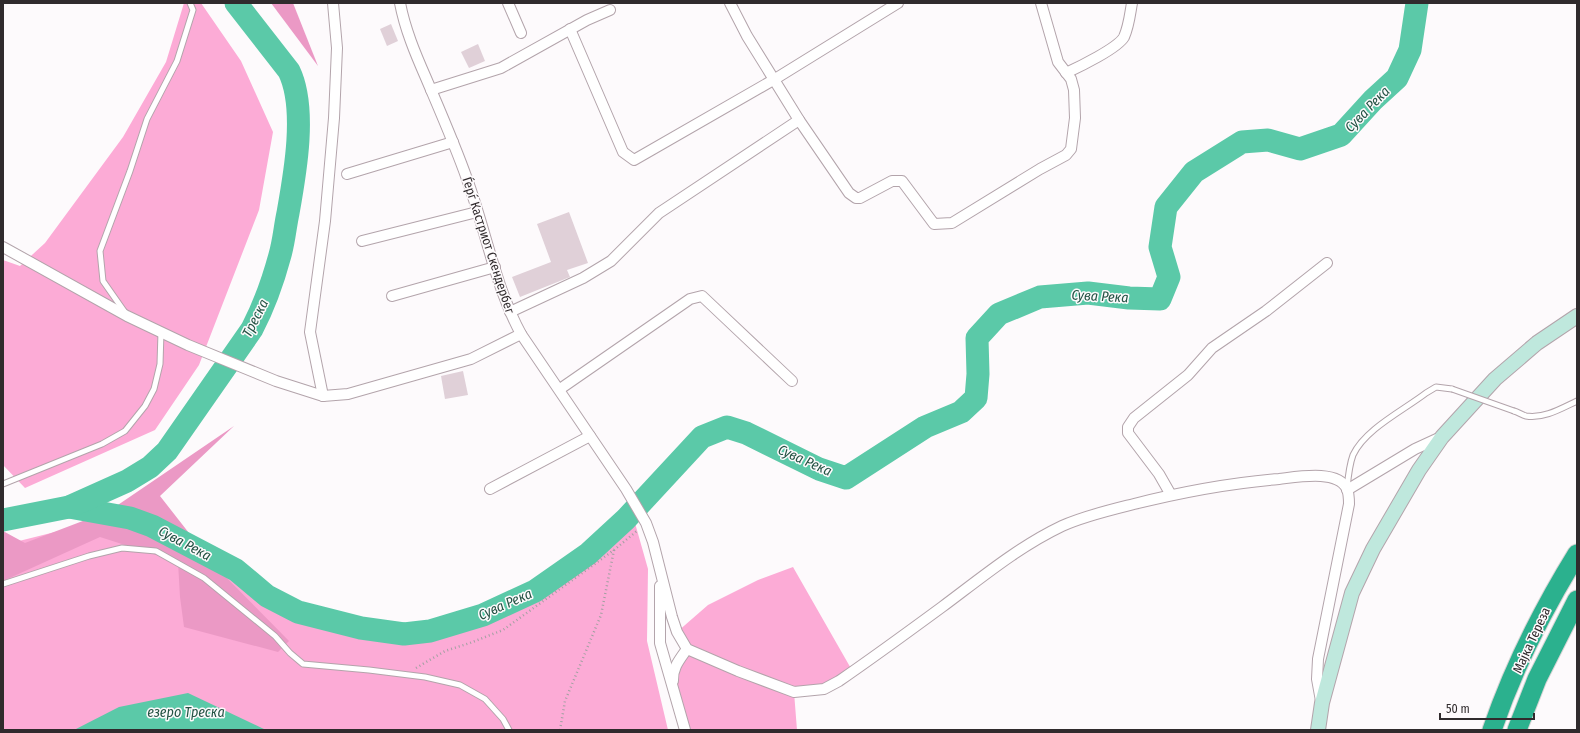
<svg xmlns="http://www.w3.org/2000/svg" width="1580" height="733" font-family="'Fira Sans Condensed',sans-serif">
  <rect width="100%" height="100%" fill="#fdfafc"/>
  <g fill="#fcabd6">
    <polygon points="184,3 201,3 241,61 273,132 259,210 199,365 155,430 25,488 3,465 3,260 20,266 45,243 123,137 166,62"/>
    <polygon points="633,516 648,569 647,641 668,730 3,730 3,545 99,521 166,531 252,583 346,631 426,629 500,605 586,550"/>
    <polygon points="793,567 853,672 839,681 794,692 797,730 685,730 673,687 687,649 677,632 708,605 758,580"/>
  </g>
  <g fill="#eb99c5">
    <polygon points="271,3 293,3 318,66"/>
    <polygon points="234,426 160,496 214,565 289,641 278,652 184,627 180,597 178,562 100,537 3,581 3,531 25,543 109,511"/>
  </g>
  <polygon fill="#5bc9a8" points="188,693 266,730 74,730 119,707"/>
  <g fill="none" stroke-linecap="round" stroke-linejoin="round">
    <g stroke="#5bc9a8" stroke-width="23">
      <polyline points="69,507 130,518 152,526 236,570 267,596 298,612 361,628 404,634 430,631 483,615 535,591 588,554 626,519 702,437 727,427 746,433 819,469 846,478 925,427 961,412 976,398 978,374 977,338 999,314 1040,297 1088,293 1129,298 1160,299 1169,277 1160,247 1166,207 1194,172 1242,142 1268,140 1300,149 1341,135 1373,100 1397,78 1410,50 1417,3"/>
      <path d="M 3,520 L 69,507 L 127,481 L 150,467 L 167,451 L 252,329 C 264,306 273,281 280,255 C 284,241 285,227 288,213 C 295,174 307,108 289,71 L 236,3"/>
    </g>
  </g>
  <g fill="#e0d0d8">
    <polygon points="391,24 398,41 387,46 380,29"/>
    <polygon points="478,44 485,61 469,68 461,52"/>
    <polygon points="569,212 588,263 567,270 570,277 520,297 512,277 551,262 537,224"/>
    <polygon points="463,371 468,395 445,399 441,376"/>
  </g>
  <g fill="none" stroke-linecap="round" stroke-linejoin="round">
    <defs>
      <g id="service">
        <polyline points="124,311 103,281 100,251 130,171 147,119 177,61 193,10 190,3"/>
        <path d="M 1514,411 C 1518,412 1522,415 1526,416 C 1544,419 1562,408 1577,401"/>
        <polyline points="3,484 102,444 125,431 145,406 154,389 160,364 161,332"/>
        <path d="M 1347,489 C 1348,478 1349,466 1353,455 C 1365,429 1404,410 1426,393 L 1436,387 L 1452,389"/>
        <polyline points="3,584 89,556 122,548 156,551 204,578 275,636 290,653 303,664 369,670 425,677 460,685 485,699 503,719 509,730"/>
      </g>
      <g id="minor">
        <path d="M 400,3 C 405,29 415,53 426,78 C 440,111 455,145 467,179 C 486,231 495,286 521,334 L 626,489 L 646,523 L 653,542 L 672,617 L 677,632 L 687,649 L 738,671 L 794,692 L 824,689 L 839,681 C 874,657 908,632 942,607 C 981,578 1018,547 1062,526 C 1084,516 1110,510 1134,504 C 1182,492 1230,483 1279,479 C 1297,477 1338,469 1347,489 C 1349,494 1349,500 1349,504 L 1318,659 L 1317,679 L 1321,701"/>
        <polyline points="508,3 521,33"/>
        <polyline points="730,3 747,36 799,120 849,193 856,198 860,198 892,181 902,181 934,224 952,223 1040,169 1066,155 1071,149 1075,118 1074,90 1071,79 1058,62 1041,3"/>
        <polyline points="570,29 623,152 634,160 775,79 898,3"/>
        <path d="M 1066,73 C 1079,67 1118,48 1124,37 C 1129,26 1130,14 1132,3"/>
        <polyline points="431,90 501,68 587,20 610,10"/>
        <polyline points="347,174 453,142"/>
        <polyline points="362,241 477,212"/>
        <polyline points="3,247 127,316 188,345 276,381 323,396 348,394 471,359 521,334"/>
        <polyline points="392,296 495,267"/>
        <polyline points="510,312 583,278 611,261 659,213 799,120"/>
        <polyline points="560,389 690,299 702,296 792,381"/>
        <polyline points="323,396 310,332 325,221 334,118 337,48 333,3"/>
        <polyline points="490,489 590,436"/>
        <polyline points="1347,490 1415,449 1441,437"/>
        <polyline points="1171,495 1159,474 1128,433 1128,427 1134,418 1188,375 1212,348 1266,311 1327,263"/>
        <polyline points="660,586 660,643 685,730"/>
        <path d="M 673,681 C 672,668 680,659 687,649"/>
      </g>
      <polyline id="secondary" points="1318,730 1322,703 1352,593 1373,549 1419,470 1442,437 1495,379 1537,343 1577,316"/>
      <g id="motorway">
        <path d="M 1492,730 C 1513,669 1543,609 1577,554"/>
        <polyline points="1517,730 1537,679 1577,600"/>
      </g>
    </defs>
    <use href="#service" stroke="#b3a4ab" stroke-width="7"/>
    <use href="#minor" stroke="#b3a4ab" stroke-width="12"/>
    <use href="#secondary" stroke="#b3a4ab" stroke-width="16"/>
    <use href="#motorway" stroke="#d6d5d5" stroke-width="21"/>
    <g stroke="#a3a0a2" stroke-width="2.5" stroke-dasharray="1 3" stroke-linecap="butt">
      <polyline points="416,668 445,651 470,643 503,630 614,550 638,530"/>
      <polyline points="560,730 565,701 601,615 614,550"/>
    </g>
    <use href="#service" stroke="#fff" stroke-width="5"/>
    <use href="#minor" stroke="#fff" stroke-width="10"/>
    <use href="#secondary" stroke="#bfe8dd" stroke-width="14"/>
    <use href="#motorway" stroke="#2bb18e" stroke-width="19"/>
    <defs>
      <polyline id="service-bridge" points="1452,389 1514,411"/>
    </defs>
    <use href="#service-bridge" stroke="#b3a4ab" stroke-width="7" stroke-linecap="butt"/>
    <use href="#service-bridge" stroke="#fff" stroke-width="5"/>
  </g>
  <g text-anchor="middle" stroke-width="3" stroke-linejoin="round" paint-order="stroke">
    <g font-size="13" fill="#302b2d" stroke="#fdfafc">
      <text transform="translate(489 245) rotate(72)" y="5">Ѓерѓ Кастриот Скендербег</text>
      <text transform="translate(1531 640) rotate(-65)" y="5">Мајка Тереза</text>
    </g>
    <g font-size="14" font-style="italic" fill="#245344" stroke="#fdfafc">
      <text transform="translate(1367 109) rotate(-46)" y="5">Сува Река</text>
      <text transform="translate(1100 296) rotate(3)" y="5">Сува Река</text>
      <text transform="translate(255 318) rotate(-63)" y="5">Треска</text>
      <text transform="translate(805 460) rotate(24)" y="5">Сува Река</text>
      <text transform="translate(185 543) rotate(28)" y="5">Сува Река</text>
      <text transform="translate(505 604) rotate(-24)" y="5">Сува Река</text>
      <text x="186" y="717">езеро Треска</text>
    </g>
  </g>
  <rect width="1580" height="733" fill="none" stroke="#302b2d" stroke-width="8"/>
  <path d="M1440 713v6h94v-6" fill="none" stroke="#302b2d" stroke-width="2"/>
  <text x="1446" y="713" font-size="12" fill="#302b2d" stroke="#fdfafc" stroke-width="3" paint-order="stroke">50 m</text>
</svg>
